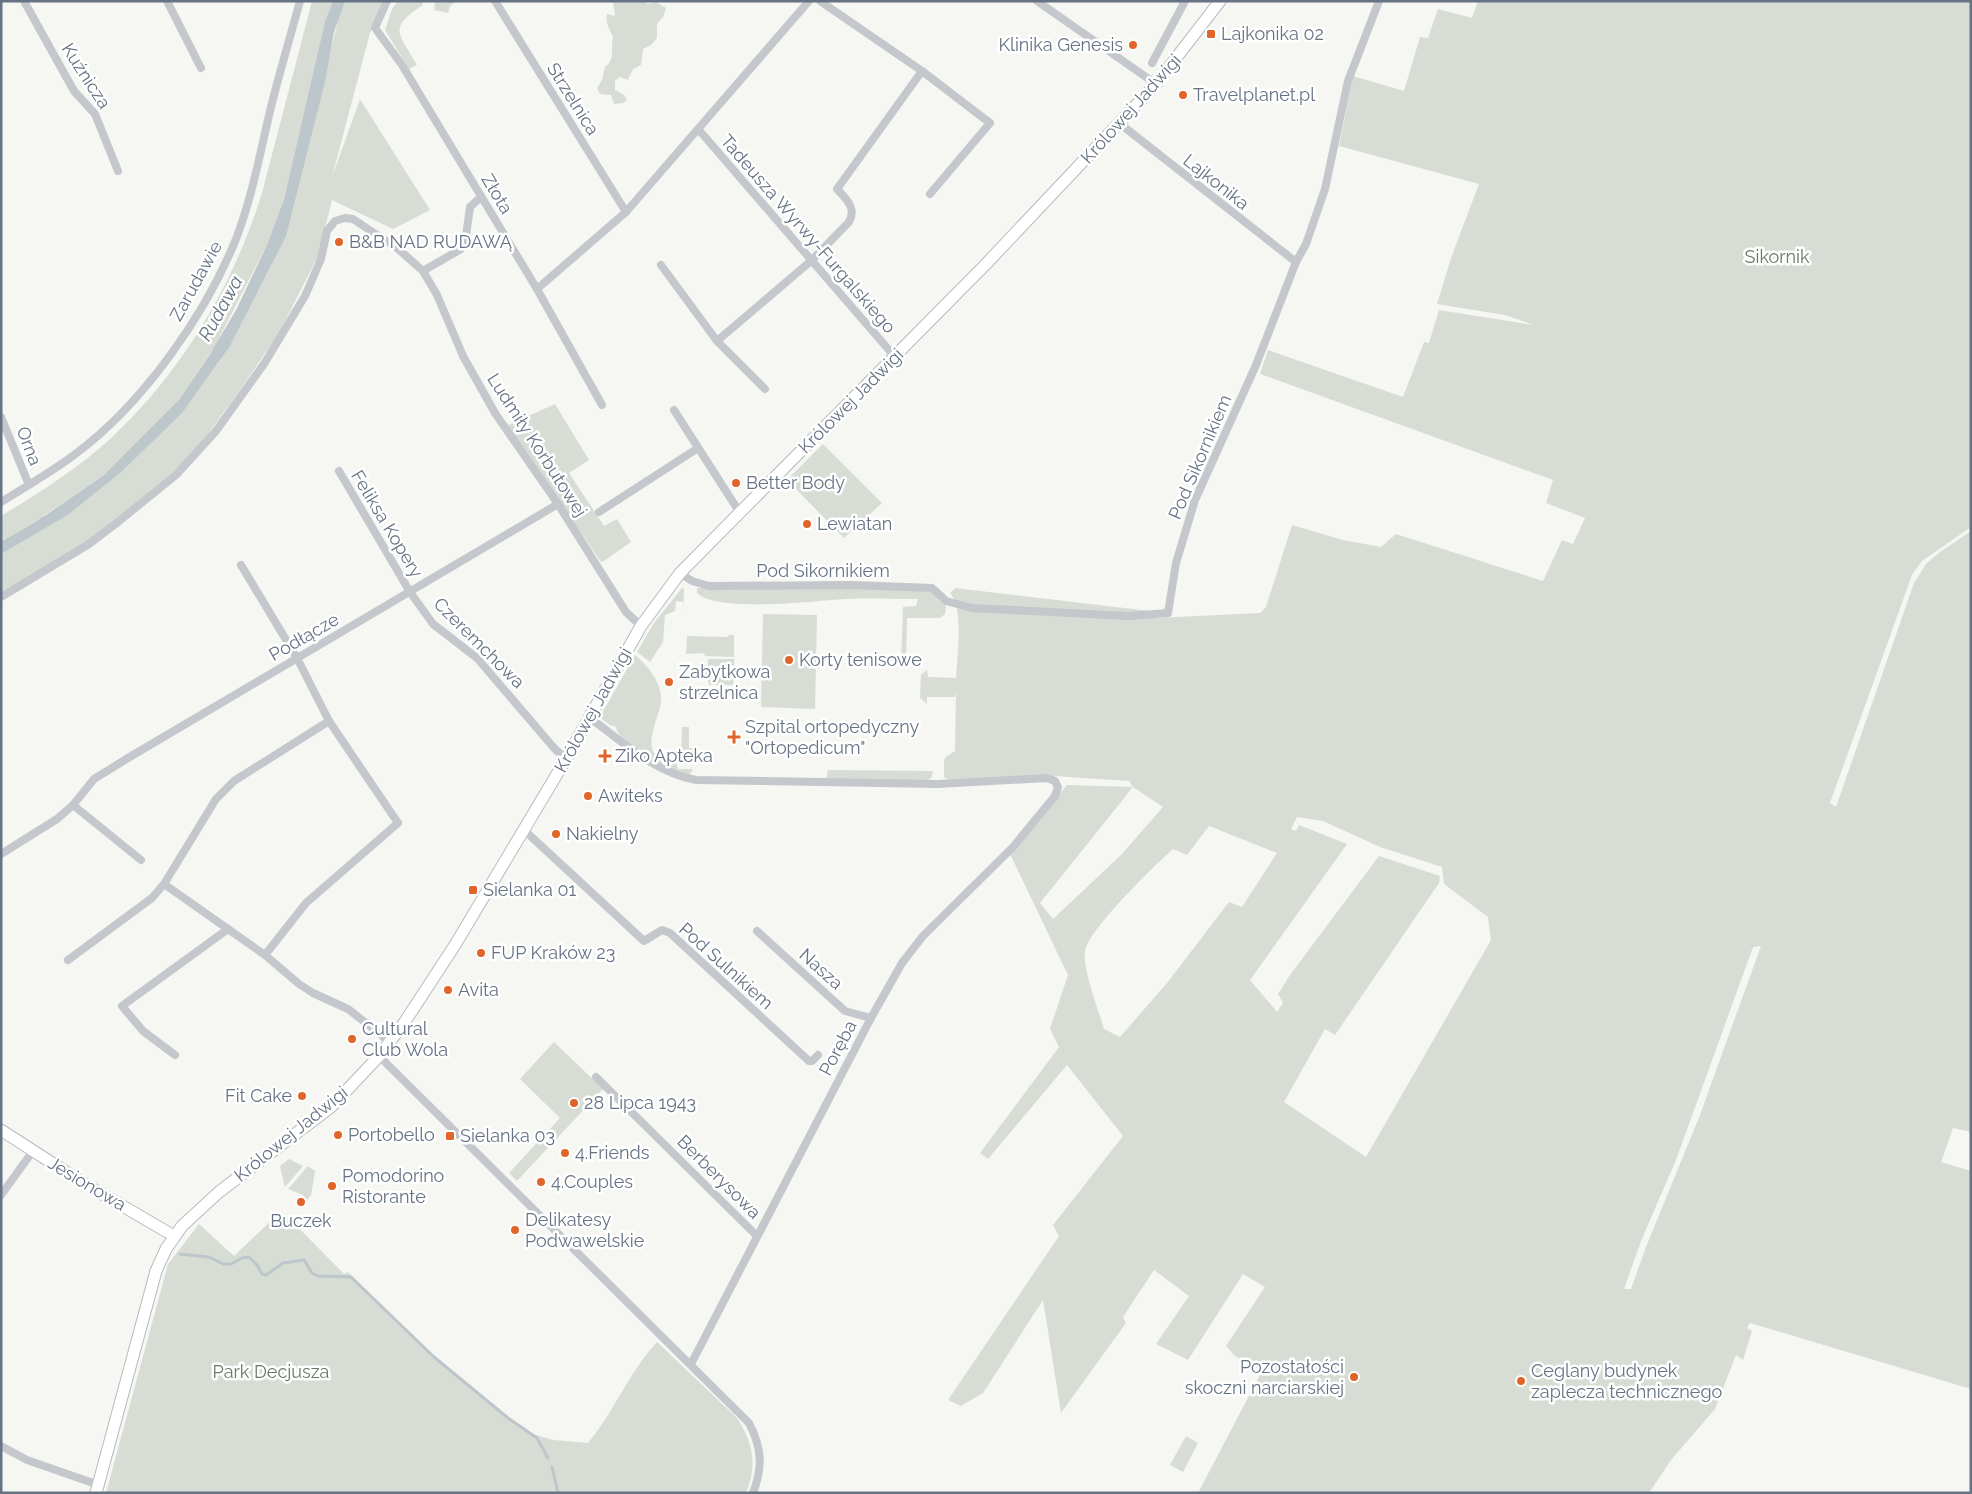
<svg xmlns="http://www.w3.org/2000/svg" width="1972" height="1494" font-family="Raleway,sans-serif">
  <rect width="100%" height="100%" fill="#f6f6f3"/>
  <g fill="#d7ddd4" fill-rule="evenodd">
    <path d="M 312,1 L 333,1 L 325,21 L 284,199 L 267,245 L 220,336 L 230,346 L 285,236 L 337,25 L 338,1 L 384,1 L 370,33 L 332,177 L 360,99 L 430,210 L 393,229 L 332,200 L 318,256 L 280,331 L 238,393 L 187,462 L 110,525 L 62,559 L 1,594 L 1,516 C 39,493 77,469 110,439 C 182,372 233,286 262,193 ZM 212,350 L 221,359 L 183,412 L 54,520 L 43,516 L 104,475 L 186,396 L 184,394 Z"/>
    <path d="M 398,1 L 422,1 L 423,5 C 387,28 399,33 417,65 L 409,69 L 385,30 L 392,9 Z"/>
    <polygon points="435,1 457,1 450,6 448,13 434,10"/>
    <path d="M 613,1 L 645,1 L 647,4 L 656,2 L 666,8 L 663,17 L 657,24 L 657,38 L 651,45 L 643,49 L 641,65 L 633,69 L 628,80 L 619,77 L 615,81 L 615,90 L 624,95 L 627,100 L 623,103 L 614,104 L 611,95 L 600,94 L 597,88 L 602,80 L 605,67 C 616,59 610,50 613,37 C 610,30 605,23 607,14 L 615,16 Z"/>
    <path d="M 1478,1 L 1971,1 L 1971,527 L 1922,561 L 1912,575 L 1830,803 L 1836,807 L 1914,583 L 1926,564 L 1940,552 L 1971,531 L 1971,1132 L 1953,1128 L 1941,1162 L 1971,1171 L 1971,1389 L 1750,1323 L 1747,1328 L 1752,1331 L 1743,1360 L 1736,1355 L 1715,1409 L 1671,1460 L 1649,1493 L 1198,1493 L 1262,1371 L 1235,1356 L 1226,1346 L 1265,1287 L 1243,1274 L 1188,1360 L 1156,1344 L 1189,1296 L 1154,1270 L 1123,1317 L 1126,1323 L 1061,1413 L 1043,1300 L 983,1393 L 961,1406 L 948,1400 L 1059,1236 L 1053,1225 L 1123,1136 L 1067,1065 L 988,1159 L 980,1153 L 1059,1047 L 1050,1029 L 1068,975 L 1010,854 L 1067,785 L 1133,787 L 1129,781 L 1053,776 L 951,781 L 944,777 L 944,760 L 947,756 L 955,751 L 956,691 L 955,697 L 927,697 L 927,704 L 920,698 L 921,675 L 927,670 L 928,677 L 956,678 C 957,657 964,608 950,593 L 955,588 L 1150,611 L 1156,618 L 1260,613 L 1266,607 L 1292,525 L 1343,540 L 1381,547 L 1396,534 L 1543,581 L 1562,540 L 1573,544 L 1585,518 L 1546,503 L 1553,480 L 1260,374 L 1268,350 L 1403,397 L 1424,342 L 1429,343 L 1439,310 L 1534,325 L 1505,315 L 1437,304 L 1451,258 L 1479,184 L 1339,146 L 1353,76 L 1404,91 L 1420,37 L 1428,38 L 1438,9 L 1472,18 ZM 1133,787 L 1163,807 L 1121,855 L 1053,919 L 1040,903 ZM 1297,817 L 1323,821 L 1380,847 L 1442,867 L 1444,884 L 1488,917 L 1491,940 L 1366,1157 L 1284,1102 L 1325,1029 L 1335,1035 L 1439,883 L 1440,876 L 1379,856 L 1290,975 L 1278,994 L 1283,1003 L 1277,1012 L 1250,980 L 1347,844 L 1299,825 L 1296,831 L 1291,829 ZM 1209,826 L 1277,853 L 1242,907 L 1229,902 L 1167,983 L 1120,1037 L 1104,1029 C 1099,1012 1082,967 1085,951 C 1089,929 1154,866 1173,849 L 1187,855 ZM 1761,946 L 1700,1115 L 1646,1247 L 1631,1289 L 1624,1289 L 1641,1241 L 1676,1160 L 1753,947 Z"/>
    <polygon points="555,404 589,460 569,473 604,526 617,519 631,542 604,561 601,562 508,425"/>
    <polygon points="823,444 882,503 844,538 787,480"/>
    <path d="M 846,587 L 930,590 L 937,596 L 937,599 L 946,605 L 945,614 L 940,618 L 907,618 L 906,664 L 901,664 L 903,607 L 916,606 L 918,599 C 894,599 869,598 845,599 C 813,601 718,613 697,593 L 697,588 Z"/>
    <polygon points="682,588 684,589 683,611 683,602 676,601 675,611 665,615 663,642 650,662 637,652 654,623"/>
    <polygon points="763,614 817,615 815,709 761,707"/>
    <polygon points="728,635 734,635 734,657 705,656 704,653 686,654 687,636 728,637"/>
    <path d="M 635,655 C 647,665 659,679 661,696 C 663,715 637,748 663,761 L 676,761 L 678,769 L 693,769 L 689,776 C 670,769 620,749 616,727 L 610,725 L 602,719 L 601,715 Z"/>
    <rect x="708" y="659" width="26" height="7"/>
    <polygon points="693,668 734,669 733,685 709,685 708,680 693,680"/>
    <polygon points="685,687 733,688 733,696 690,696 690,700 685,700"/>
    <polygon points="682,727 689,727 689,748 697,748 694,761 681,761"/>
    <polygon points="828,770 933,771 932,777 925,782 826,780"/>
    <polygon points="554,1042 603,1089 517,1181 509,1173 560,1118 520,1079"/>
    <polygon points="289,1159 303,1166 285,1187 280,1166"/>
    <polygon points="308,1166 315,1171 311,1195 307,1200 303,1195 288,1189"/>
    <path d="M 278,1214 L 286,1215 L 344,1274 L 348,1272 L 424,1347 L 507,1419 L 532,1434 L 554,1440 L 588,1443 C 614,1412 629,1372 657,1342 L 737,1418 C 753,1443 758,1465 746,1493 L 106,1493 L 168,1264 L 199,1224 L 234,1256 Z"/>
    <polygon points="1186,1436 1198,1443 1183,1472 1170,1465"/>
  </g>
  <polygon fill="#bcc6cb" points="333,1 345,1 334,32 325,82 286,236 230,346 183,412 121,472 69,514 1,554 1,542 34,523 104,475 180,399 210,354 236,310 267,245 284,199 325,21"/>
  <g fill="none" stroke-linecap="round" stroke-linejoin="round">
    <g stroke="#bcc6cb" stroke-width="3">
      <polyline points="180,1254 209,1257 223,1264 231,1264 242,1258 249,1257 257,1265 262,1274 266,1275 283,1263 304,1260 312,1273 318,1276 351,1277 434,1357 508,1418 537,1438 548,1458"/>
      <polyline points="552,1467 558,1493"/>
    </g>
    <defs>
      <g id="secondary">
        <polyline points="1,1130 80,1181 174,1236"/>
        <polyline points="96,1493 156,1271 166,1249 182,1226 219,1192 332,1106 379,1056 404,1023 455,945 566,759 641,626 680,573 986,264 1156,84 1220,1"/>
      </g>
    </defs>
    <use href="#secondary" stroke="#b6bac0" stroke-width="13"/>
    <g stroke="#c4c7cb" stroke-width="8">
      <polyline points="24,1 74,91 95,114 118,171"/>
      <polyline points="167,1 201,68"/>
      <polyline points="387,1 375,28 402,65 537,289 602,405"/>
      <polyline points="495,1 626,212"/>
      <polyline points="820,1 922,71 990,123 930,194"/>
      <polyline points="1037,1 1156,84"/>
      <polyline points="1152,63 1185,1"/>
      <polyline points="1119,123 1296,262"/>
      <polyline points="699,130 895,357"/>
      <polyline points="661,265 717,341 765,389"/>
      <polyline points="423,271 461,249 466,236 470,207 481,197"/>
      <polyline points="537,289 626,212 809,1"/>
      <path d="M 717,341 L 812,260 L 849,222 C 857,208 846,199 837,189 L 922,71"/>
      <polyline points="674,410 740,513"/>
      <polyline points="1,417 29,485"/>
      <polyline points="339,471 410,592 433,624 477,658 554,748 566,759"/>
      <path d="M 1,502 C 26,487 51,472 74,455 C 142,405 205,316 236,239 C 252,197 260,154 270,111 C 279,74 290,38 300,1"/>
      <polyline points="599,512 698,448"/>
      <polyline points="241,565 297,658 329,721 398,823 306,903 265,955"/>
      <polyline points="680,573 692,581 709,586 852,585 932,588 946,601 972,608 1129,616 1168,613 1176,563 1195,500 1256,365 1296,262 1306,244 1325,189 1348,81 1379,1"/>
      <polyline points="1,597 89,544 118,522 176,475 216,431 264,364 305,296 321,259 327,231 335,221 345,218 353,219 368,229 397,248 423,271 437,295 463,356 495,413 558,504 626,612 641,626"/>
      <path d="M 590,718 C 623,742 655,773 696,780 L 938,784 L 1047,778 L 1055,781 L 1058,787 L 1055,796 L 1013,847 L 923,936 L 902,963 L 871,1018 L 691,1364"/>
      <polyline points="73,805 141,860"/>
      <polyline points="524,830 644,941 662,930 670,933 809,1061 812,1061 818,1055"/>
      <polyline points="1,854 57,819 73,805 94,779 128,758 558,504"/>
      <polyline points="164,884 228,929"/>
      <polyline points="757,931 845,1011 871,1018"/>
      <polyline points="68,960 152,898 164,884 216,799 234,781 329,721"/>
      <polyline points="175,1055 143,1031 122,1006 228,929 265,955 299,984 313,993 348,1009 390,1042"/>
      <path d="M 379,1056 L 749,1423 C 762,1448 763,1467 753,1493"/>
      <polyline points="596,1077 757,1236"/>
      <polyline points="1,1195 33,1151"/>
      <polyline points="1,1446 27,1460 99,1485"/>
    </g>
    <use href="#secondary" stroke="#fff" stroke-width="11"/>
  </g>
  <g fill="#e16529" stroke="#fff" stroke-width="2">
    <rect x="1206" y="29" width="10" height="10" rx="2.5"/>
    <circle cx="1133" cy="45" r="5"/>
    <circle cx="1183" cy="95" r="5"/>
    <circle cx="339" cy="242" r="5"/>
    <circle cx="736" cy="483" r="5"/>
    <circle cx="807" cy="524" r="5"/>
    <circle cx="789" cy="660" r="5"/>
    <circle cx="669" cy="682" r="5"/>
    <path d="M731.5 729.5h5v5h5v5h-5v5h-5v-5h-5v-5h5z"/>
    <path d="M602.5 748.5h5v5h5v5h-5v5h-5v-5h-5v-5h5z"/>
    <circle cx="588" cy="796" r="5"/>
    <circle cx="556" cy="834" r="5"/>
    <rect x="468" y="885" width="10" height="10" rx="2.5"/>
    <circle cx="481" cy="953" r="5"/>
    <circle cx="448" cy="990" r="5"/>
    <circle cx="352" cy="1039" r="5"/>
    <circle cx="302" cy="1096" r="5"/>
    <circle cx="574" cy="1103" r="5"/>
    <circle cx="338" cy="1135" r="5"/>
    <rect x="445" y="1131" width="10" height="10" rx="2.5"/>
    <circle cx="565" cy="1153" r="5"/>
    <circle cx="541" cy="1182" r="5"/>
    <circle cx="332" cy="1186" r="5"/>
    <circle cx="301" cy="1202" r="5"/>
    <circle cx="515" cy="1230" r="5"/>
    <circle cx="1354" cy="1377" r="5"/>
    <circle cx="1521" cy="1381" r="5"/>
  </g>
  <g text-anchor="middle" stroke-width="5" stroke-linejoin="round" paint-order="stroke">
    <g font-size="18" fill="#667384" stroke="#fff" text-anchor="start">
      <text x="1221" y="40">Lajkonika 02</text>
      <text x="1123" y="51" text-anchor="end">Klinika Genesis</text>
      <text x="1193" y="101">Travelplanet.pl</text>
      <text x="349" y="248">B&amp;B NAD RUDAWĄ</text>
      <text x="746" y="489">Better Body</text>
      <text x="817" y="530">Lewiatan</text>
      <text x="799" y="666">Korty tenisowe</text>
      <text x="679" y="678">Zabytkowa<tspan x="679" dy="21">strzelnica</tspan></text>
      <text x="745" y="733">Szpital ortopedyczny<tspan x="745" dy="21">"Ortopedicum"</tspan></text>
      <text x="615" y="762">Ziko Apteka</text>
      <text x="598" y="802">Awiteks</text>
      <text x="566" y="840">Nakielny</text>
      <text x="483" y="896">Sielanka 01</text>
      <text x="491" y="959">FUP Kraków 23</text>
      <text x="458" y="996">Avita</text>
      <text x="362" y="1035">Cultural<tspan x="362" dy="21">Club Wola</tspan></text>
      <text x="292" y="1102" text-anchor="end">Fit Cake</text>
      <text x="584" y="1109">28 Lipca 1943</text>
      <text x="348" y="1141">Portobello</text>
      <text x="460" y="1142">Sielanka 03</text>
      <text x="575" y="1159">4.Friends</text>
      <text x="342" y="1182">Pomodorino<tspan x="342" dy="21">Ristorante</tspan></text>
      <text x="551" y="1188">4.Couples</text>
      <text x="525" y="1226">Delikatesy<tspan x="525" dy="21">Podwawelskie</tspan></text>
      <text x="301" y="1227" text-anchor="middle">Buczek</text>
      <text x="1344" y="1373" text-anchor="end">Pozostałości<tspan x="1344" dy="21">skoczni narciarskiej</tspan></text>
      <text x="1531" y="1377">Ceglany budynek<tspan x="1531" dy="21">zaplecza technicznego</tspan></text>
    </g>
    <g font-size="18" fill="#667384" stroke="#fff">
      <text transform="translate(86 76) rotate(57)" y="6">Kuźnicza</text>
      <text transform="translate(573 99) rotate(58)" y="6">Strzelnica</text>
      <text transform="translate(1131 109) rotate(-48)" y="6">Królowej Jadwigi</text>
      <text transform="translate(1216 182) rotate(38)" y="6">Lajkonika</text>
      <text transform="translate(497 194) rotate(59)" y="6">Złota</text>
      <text transform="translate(808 234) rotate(49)" y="6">Tadeusza Wyrwy-Furgalskiego</text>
      <text transform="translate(196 281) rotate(-61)" y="6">Zarudawie</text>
      <text transform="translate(851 401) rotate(-45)" y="6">Królowej Jadwigi</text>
      <text transform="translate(537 445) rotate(57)" y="6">Ludmiły Korbutowej</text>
      <text transform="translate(29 446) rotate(69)" y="6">Orna</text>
      <text transform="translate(1200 457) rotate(-67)" y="6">Pod Sikornikiem</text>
      <text transform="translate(387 524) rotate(59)" y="6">Feliksa Kopery</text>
      <text x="823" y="577">Pod Sikornikiem</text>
      <text transform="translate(304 637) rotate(-30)" y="6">Podłącze</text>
      <text transform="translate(479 643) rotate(45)" y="6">Czeremchowa</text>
      <text transform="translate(593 710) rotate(-61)" y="6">Królowej Jadwigi</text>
      <text transform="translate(726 966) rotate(42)" y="6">Pod Sulnikiem</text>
      <text transform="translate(821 969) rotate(42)" y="6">Nasza</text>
      <text transform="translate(838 1048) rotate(-62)" y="6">Poręba</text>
      <text transform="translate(291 1134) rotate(-39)" y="6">Królowej Jadwigi</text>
      <text transform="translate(719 1177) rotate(45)" y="6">Berberysowa</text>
      <text transform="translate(87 1184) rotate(31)" y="6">Jesionowa</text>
    </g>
    <g font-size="18" fill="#677b64" stroke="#fff">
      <text x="1777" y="263">Sikornik</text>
      <text x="271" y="1378">Park Decjusza</text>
    </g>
    <g font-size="19" font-style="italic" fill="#617580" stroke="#fff">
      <text transform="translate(220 308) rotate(-61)" y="7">Rudawa</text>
    </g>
  </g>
  <rect width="1972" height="1494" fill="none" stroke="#667384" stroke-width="5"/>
</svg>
